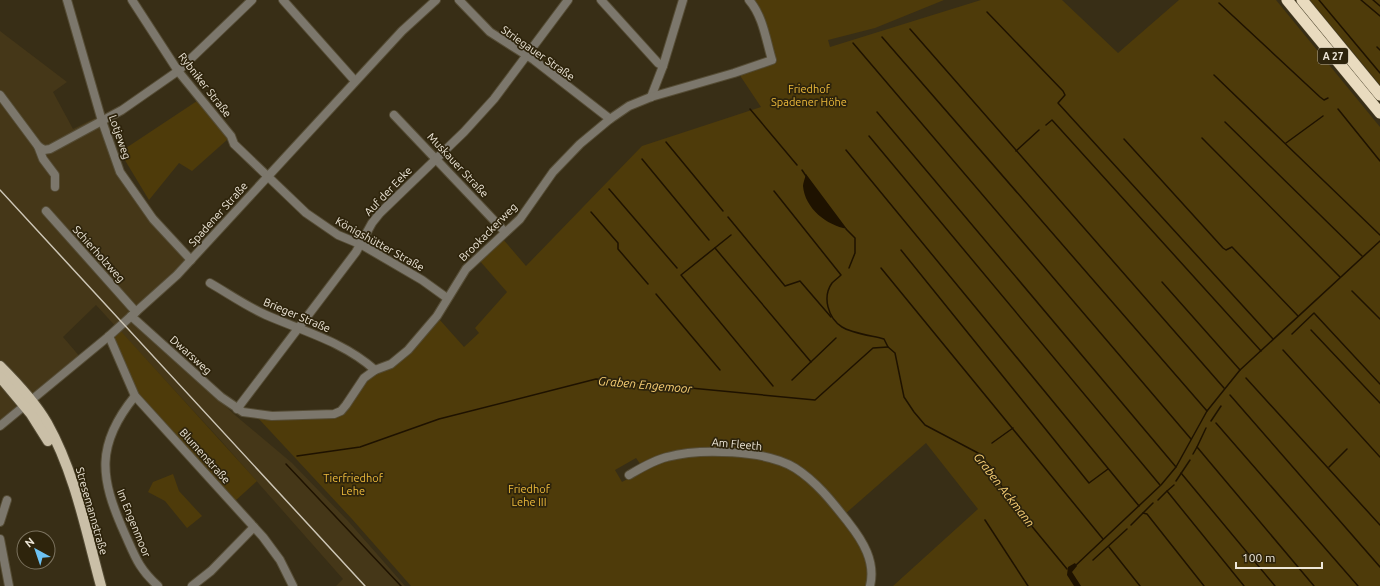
<svg xmlns="http://www.w3.org/2000/svg" width="1380" height="586" font-family="Ubuntu,sans-serif">
  <rect width="100%" height="100%" fill="#382e16"/>
  <polygon fill="#453718" points="0,31 67,82 53,92 73,129 95,118 118,174 188,260 129,315 236,416 292,463 348,521 405,586 336,586 343,579 223,443 96,305 63,337 81,358 0,424"/>
  <g fill="#4e3b0a">
    <path d="M 753,0 L 944,0 L 875,28 L 828,40 L 830,47 L 981,0 L 1062,0 L 1118,53 L 1179,0 L 1276,0 L 1380,127 L 1380,586 L 893,586 L 978,509 L 926,443 L 845,514 L 796,467 L 761,452 L 698,448 L 641,465 L 636,458 L 615,470 L 622,482 C 636,474 651,463 667,458 C 696,449 766,454 792,470 C 814,483 830,503 845,523 C 860,540 874,563 866,586 L 411,586 L 352,519 L 258,418 L 332,417 L 372,375 L 393,366 L 439,319 L 464,347 L 479,333 L 475,328 L 507,292 L 479,260 L 502,238 L 526,266 L 642,146 L 761,107 L 739,74 L 775,61 Z"/>
    <polygon points="1310,0 1380,0 1380,85"/>
    <polygon points="197,101 228,139 192,171 179,163 149,200 120,152"/>
    <polygon points="118,328 257,481 235,501 137,396 110,335"/>
    <polygon points="173,474 179,491 202,516 187,528 165,501 148,492 153,482"/>
  </g>
  <g fill="#1e1200">
    <path d="M 806,174 L 847,229 C 827,225 805,209 803,186 C 803,183 805,178 806,174 Z"/>
    <polygon points="1075,563 1077,566 1072,572 1081,586 1074,586 1067,575 1068,567"/>
  </g>
  <g fill="none" stroke-linecap="round" stroke-linejoin="round">
    <g stroke="#1e1200" stroke-width="1.5">
      <polyline points="1319,0 1380,73"/>
      <polyline points="1361,0 1380,16"/>
      <polyline points="1373,0 1380,6"/>
      <polyline points="1219,3 1320,97 1324,100 1328,98"/>
      <polyline points="987,12 1063,91 1065,95 1058,103 1273,339"/>
      <polyline points="910,29 1224,388"/>
      <polyline points="882,37 1207,411"/>
      <polyline points="853,43 1191,439"/>
      <polyline points="1377,47 1380,50"/>
      <polyline points="1214,75 1380,235"/>
      <polyline points="750,109 797,165"/>
      <polyline points="1338,109 1380,161"/>
      <polyline points="877,112 1176,467"/>
      <polyline points="1225,122 1362,256"/>
      <polyline points="1046,125 1052,120 1261,351"/>
      <polyline points="869,136 1160,485"/>
      <polyline points="1202,138 1340,277"/>
      <polyline points="1124,139 1223,248 1226,250 1232,247 1298,316"/>
      <polyline points="666,142 723,211"/>
      <polyline points="1286,143 1323,116"/>
      <polyline points="846,150 1139,506"/>
      <polyline points="1016,151 1039,130"/>
      <polyline points="642,159 709,240"/>
      <polyline points="802,170 806,176"/>
      <polyline points="609,189 677,268"/>
      <path d="M 774,191 L 841,275 C 838,278 835,280 832,283 C 822,297 828,318 842,327 C 851,333 873,336 884,339 L 888,347 L 895,353 L 904,397 L 914,412 L 925,425 L 978,453 L 991,467 L 1002,487 L 1025,518 L 1067,569"/>
      <polyline points="591,212 618,243 618,249 648,284"/>
      <polyline points="728,217 785,286 800,281 831,317"/>
      <polyline points="846,229 855,238 855,253 849,268"/>
      <polyline points="731,235 681,275 773,386"/>
      <polyline points="715,248 811,362"/>
      <polyline points="901,250 1089,483 1108,469"/>
      <polyline points="881,268 1103,539"/>
      <polyline points="1162,282 1240,370"/>
      <polyline points="1352,291 1380,319"/>
      <polyline points="656,294 720,370"/>
      <polyline points="1311,330 1380,403"/>
      <polyline points="1292,334 1314,313 1380,384"/>
      <polyline points="1283,350 1380,457"/>
      <polyline points="1246,378 1380,525"/>
      <polyline points="792,380 836,338"/>
      <polyline points="1230,395 1380,567"/>
      <polyline points="1211,421 1221,406"/>
      <polyline points="1216,423 1358,586"/>
      <polyline points="992,443 1013,428"/>
      <polyline points="1197,447 1206,428"/>
      <polyline points="1193,454 1197,447 1314,586"/>
      <polyline points="297,456 360,447 439,419 596,379 815,400 873,348 888,347"/>
      <polyline points="286,464 401,586"/>
      <polyline points="1329,467 1347,449"/>
      <polyline points="1181,473 1275,586"/>
      <polyline points="1176,481 1190,460"/>
      <polyline points="1167,491 1174,485"/>
      <polyline points="1158,500 1167,491 1244,586"/>
      <polyline points="1143,513 1147,514 1204,586"/>
      <polyline points="985,520 1028,586"/>
      <polyline points="1131,525 1153,503"/>
      <polyline points="1109,547 1140,586"/>
      <polyline points="1093,560 1127,529"/>
      <polyline points="1075,566 1161,485 1176,467 1207,411 1240,370 1380,241"/>
    </g>
    <defs>
      <g id="minor">
        <polyline points="67,0 102,121 120,172 153,219 191,260"/>
        <polyline points="132,0 178,71 231,136 234,144 306,213 338,235 362,245 422,280 447,298"/>
        <polyline points="283,0 355,81"/>
        <polyline points="459,0 490,32 534,60 610,119"/>
        <polyline points="601,0 658,63 663,66"/>
        <polyline points="0,95 38,146 43,159 55,175 55,187"/>
        <polyline points="651,97 663,66 683,0"/>
        <polyline points="394,115 505,232"/>
        <polyline points="38,146 44,150 50,149 122,110 178,71 252,0"/>
        <polyline points="46,211 136,312"/>
        <path d="M 210,283 C 229,294 246,306 266,315 C 303,331 344,342 375,370"/>
        <path d="M 131,316 L 221,397 L 243,412 L 272,416 L 334,414 L 341,411 L 346,405 L 364,378 L 375,370 L 391,364 L 408,350 L 437,316 L 466,269 L 520,219 L 553,172 L 580,144 L 610,119 L 629,106 L 651,97 L 734,73 L 772,60 C 766,40 763,16 749,0"/>
        <polyline points="109,336 135,396 263,537 280,560 293,586"/>
        <path d="M 135,396 C 95,445 100,478 124,532 C 135,556 138,568 158,586"/>
        <polyline points="237,409 356,252 372,223 380,213 464,132 494,99 568,0"/>
        <polyline points="0,426 109,336 177,275 402,31 436,0"/>
        <path d="M 629,475 C 641,468 654,460 667,457 C 700,448 766,450 795,468 C 817,482 833,503 848,522 C 863,541 876,562 870,586"/>
        <polyline points="0,522 7,500"/>
        <polyline points="0,539 9,586"/>
        <polyline points="192,586 211,571 254,527"/>
      </g>
      <g id="major">
        <path d="M 0,366 C 17,383 35,402 47,423 C 75,473 86,531 101,586"/>
        <polyline points="0,377 31,414 48,441"/>
      </g>
      <g id="highway">
        <polyline points="1287,0 1380,113"/>
        <polyline points="1302,0 1380,95"/>
      </g>
    </defs>
    <use href="#minor" stroke="#554c35" stroke-width="10"/>
    <use href="#major" stroke="#554c35" stroke-width="12"/>
    <use href="#highway" stroke="#554c35" stroke-width="12"/>
    <use href="#minor" stroke="#7c776c" stroke-width="8"/>
    <use href="#major" stroke="#cabfa7" stroke-width="10"/>
    <use href="#highway" stroke="#e9dbbf" stroke-width="11"/>
    <polyline stroke="#cdc6b6" stroke-width="1.5" points="0,190 365,586"/>
  </g>
  <g text-anchor="middle" stroke-width="3.5" stroke-linejoin="round" paint-order="stroke">
    <rect fill="#2e240c" stroke="#b4ac9c" stroke-width="1" x="1318" y="48" width="30" height="16" rx="3"/>
    <g font-size="10" font-weight="bold" fill="#eee7d9">
      <text x="1333" y="60">A 27</text>
    </g>
    <g font-size="11" fill="#eee7d9" stroke="#2e240c">
      <text transform="translate(538 53) rotate(35)" y="4">Striegauer Straße</text>
      <text transform="translate(205 85) rotate(52)" y="4">Rybniker Straße</text>
      <text transform="translate(120 137) rotate(71)" y="4">Lotjeweg</text>
      <text transform="translate(458 165) rotate(47)" y="4">Muskauer Straße</text>
      <text transform="translate(388 191) rotate(-46)" y="4">Auf der Eeke</text>
      <text transform="translate(218 214) rotate(-48)" y="4">Spadener Straße</text>
      <text transform="translate(488 232) rotate(-45)" y="4">Brookackerweg</text>
      <text transform="translate(380 244) rotate(29)" y="4">Königshütter Straße</text>
      <text transform="translate(99 254) rotate(48)" y="4">Schierholzweg</text>
      <text transform="translate(297 315) rotate(23)" y="4">Brieger Straße</text>
      <text transform="translate(191 355) rotate(42)" y="4">Dwarsweg</text>
      <text transform="translate(737 444) rotate(5)" y="4">Am Fleeth</text>
      <text transform="translate(205 456) rotate(48)" y="4">Blumenstraße</text>
      <text transform="translate(92 511) rotate(74)" y="4">Stresemannstraße</text>
      <text transform="translate(134 523) rotate(68)" y="4">Im Engenmoor</text>
    </g>
    <g font-size="11" fill="#edba3b" stroke="#2e240c">
      <text x="809" y="93">Friedhof<tspan x="809" dy="13">Spadener Höhe</tspan></text>
      <text x="353" y="482">Tierfriedhof<tspan x="353" dy="13">Lehe</tspan></text>
      <text x="529" y="493">Friedhof<tspan x="529" dy="13">Lehe III</tspan></text>
    </g>
    <g font-size="12" font-style="italic" fill="#fbd277" stroke="#2e240c">
      <text transform="translate(645 385) rotate(5)" y="4">Graben Engemoor</text>
      <text transform="translate(1004 490) rotate(52)" y="4">Graben Ackmann</text>
    </g>
  </g>
  <g transform="translate(36 550) rotate(320)"><circle r="19" fill="#2e240c" stroke="#7b725e"/>
  <path d="M0-3L7 15L0 10L-7 15Z" fill="#6dc2f3"/>
  <text y="-6" font-size="11" font-weight="bold" text-anchor="middle" fill="#eee7d9">N</text>
  </g>
  <path d="M1236 562v6h86v-6" fill="none" stroke="#eee7d9" stroke-width="2"/>
  <text x="1242" y="562" font-size="12" fill="#eee7d9" stroke="#2e240c" stroke-width="3" paint-order="stroke">100 m</text>
</svg>
